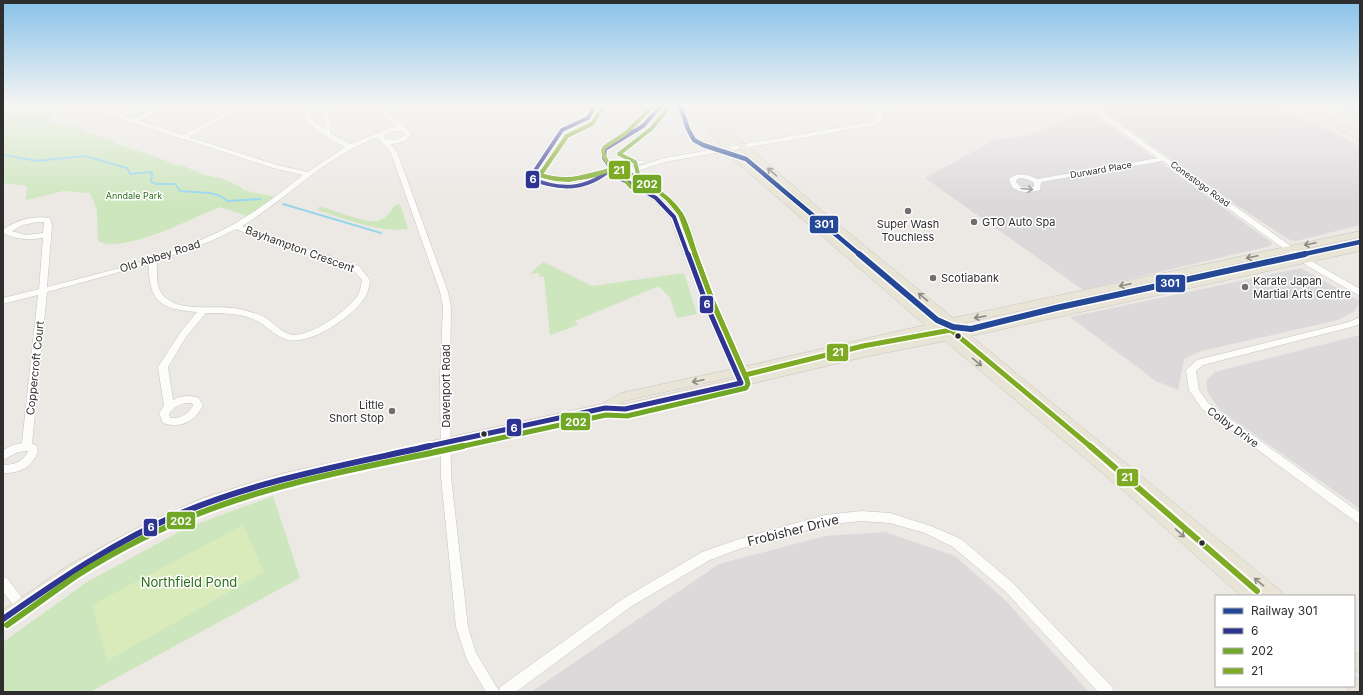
<svg xmlns="http://www.w3.org/2000/svg" width="1363" height="695" font-family="Inter,sans-serif">
  <rect width="100%" height="100%" fill="#ece8e4"/>
  <g fill="#dcd9db">
    <polygon points="1096,106 1282,106 1360,146 1360,225 1296,241 1288,239 1238,206"/>
    <polygon points="1088,110 1272,243 1270,246 1083,290 925,178 996,139 1030,135"/>
    <polygon points="1301,268 1360,301 1355,311 1338,320 1201,351 1184,359 1178,390 1156,381 1070,317"/>
    <polygon points="1360,335 1360,509 1220,410 1208,393 1206,381 1215,372"/>
    <polygon points="885,532 955,556 1004,599 1089,692 531,692 719,564 825,536"/>
  </g>
  <g fill="#cee6be">
    <path d="M 3,106 L 49,106 L 53,124 L 75,126 L 87,133 L 112,140 L 120,145 L 151,155 L 176,165 L 181,165 L 205,175 L 224,179 L 239,186 L 243,190 L 275,197 L 247,216 L 220,207 C 194,217 123,255 98,241 L 97,210 L 90,193 L 63,191 L 26,200 L 27,186 L 3,183 Z"/>
    <polygon points="145,106 164,106 139,118 127,115"/>
    <path d="M 400,204 L 408,229 C 377,233 347,219 317,210 L 320,206 C 332,210 369,224 378,221 C 386,218 390,213 394,206 Z"/>
    <polygon points="543,262 592,286 684,273 697,314 677,318 670,298 659,286 575,321 578,325 550,335 544,277 539,276 539,273 530,274"/>
    <polygon points="273,496 300,578 90,692 3,692 3,642 87,582 186,528"/>
  </g>
  <polygon fill="#d9eabb" points="243,525 264,572 107,661 92,605"/>
  <g fill="none" stroke-linecap="round" stroke-linejoin="round">
    <g stroke="#99d6ec" stroke-width="2">
      <polyline points="1341,106 1360,115"/>
      <polyline points="3,155 37,161 85,156 127,168 130,174 152,172 151,182 157,184 175,184 180,191 209,193 218,195 228,201 260,199"/>
      <polyline points="283,204 381,233"/>
    </g>
    <defs>
      <g id="minor">
        <path d="M 95,106 C 103,105 111,112 120,114 L 138,106 L 145,106 L 144,107 L 125,116 L 134,119 L 162,106 L 169,106 L 168,107 L 140,121 L 183,135 L 226,112 L 234,106 L 240,106 L 230,114 L 189,137 L 277,165 L 308,172 L 345,147 C 329,139 310,129 302,113 L 313,107 L 327,109 L 331,121 L 330,133 L 350,144 L 390,128 L 397,127 L 383,114 L 378,106 L 384,106 L 387,112 L 409,131 L 411,135 C 406,141 399,144 391,144 L 397,152 L 448,292 L 451,307 L 450,378 L 451,477 L 468,627 L 476,653 L 499,691 L 500,687 L 624,598 L 702,552 L 739,539 L 825,515 L 861,511 L 890,513 L 931,526 L 961,539 L 1013,583 L 1112,687 L 1114,692 L 1098,692 L 1005,591 L 953,547 L 925,533 L 890,523 L 861,521 L 825,525 L 739,549 L 710,560 L 632,606 L 516,692 L 486,692 L 467,660 L 456,627 L 441,477 L 440,378 L 443,307 L 440,292 L 391,153 L 378,137 C 326,156 288,198 242,226 L 263,234 L 359,266 L 370,280 C 369,287 368,294 363,300 C 351,318 310,345 288,340 C 276,337 269,328 259,322 C 244,313 223,313 206,313 L 186,337 L 168,367 L 173,400 C 182,395 190,395 199,398 L 203,406 C 194,422 180,429 163,423 L 159,413 L 164,406 L 158,367 L 180,333 L 197,312 C 161,310 148,301 149,264 L 47,292 L 32,444 L 36,445 L 38,451 C 33,467 19,474 3,473 L 3,465 C 13,465 24,462 28,451 L 18,452 L 3,460 L 3,450 L 13,445 L 22,443 L 38,295 L 3,304 L 3,298 L 39,289 L 43,238 C 30,240 16,240 4,233 L 4,229 C 16,220 35,215 50,218 L 52,225 L 47,287 C 110,271 177,255 234,224 C 259,210 281,192 303,175 L 273,168 L 184,139 L 180,139 L 179,138 L 104,113 ZM 314,111 L 322,112 L 325,121 L 324,129 L 314,121 L 308,114 ZM 393,131 L 401,131 L 405,135 L 396,140 L 385,139 L 385,135 ZM 37,222 L 44,222 L 43,233 L 26,235 L 12,231 L 23,225 ZM 236,229 L 257,238 L 353,270 L 362,280 C 361,286 360,293 356,298 C 345,312 307,340 289,334 C 280,331 274,323 266,318 C 257,313 244,310 234,308 C 214,305 182,312 166,298 C 155,289 157,274 157,261 L 211,241 ZM 185,403 L 192,403 L 193,406 C 188,414 181,419 170,418 L 169,414 L 175,407 Z"/>
        <path d="M 872,106 L 878,106 L 884,116 L 879,123 L 875,125 L 665,162 L 634,172 L 625,178 C 646,188 664,198 678,217 L 712,308 L 746,383 L 744,385 L 738,385 L 704,308 L 670,217 L 660,205 L 646,195 L 608,175 L 606,171 L 610,166 C 617,164 640,158 645,162 L 644,163 L 631,166 L 634,168 L 664,158 L 871,122 L 875,121 L 878,116 ZM 622,167 L 628,171 L 622,175 L 613,173 L 614,169 Z"/>
        <path d="M 1087,106 L 1093,106 L 1315,263 L 1360,289 L 1360,296 L 1309,267 L 1163,161 L 1041,182 L 1040,190 C 1030,193 1020,193 1012,187 L 1009,179 C 1017,172 1028,174 1037,179 L 1158,158 ZM 1019,178 C 1025,178 1030,180 1034,183 L 1034,187 C 1027,188 1017,188 1016,180 Z"/>
        <polygon points="1360,317 1360,324 1355,326 1203,365 1196,371 1199,390 1208,403 1360,513 1360,524 1356,522 1202,409 1189,390 1186,370 1197,360 1349,322"/>
        <polygon points="3,577 7,578 25,602 27,606 25,610 21,612 17,610 3,592"/>
      </g>
      <g id="major">
        <path d="M 697,106 L 703,106 L 716,128 L 732,149 L 936,322 L 942,321 L 821,219 L 739,148 L 726,135 L 707,106 L 714,106 L 732,131 L 745,144 L 827,215 L 953,318 L 1360,231 L 1360,237 L 959,324 L 964,330 L 1360,245 L 1360,251 L 971,336 L 1281,591 L 1283,596 L 1265,596 L 1203,544 L 1257,591 L 1259,596 L 1241,596 L 1125,492 L 945,341 L 864,357 L 625,414 L 605,413 L 284,483 L 209,508 L 155,532 L 79,575 L 8,624 L 3,626 L 3,610 L 69,565 L 111,542 L 145,524 L 205,497 L 284,473 L 602,404 L 621,393 L 751,365 L 925,325 L 726,153 L 708,128 ZM 948,327 L 954,332 L 949,333 L 943,328 ZM 932,330 L 937,335 L 864,349 L 625,404 L 619,404 L 624,401 L 751,373 ZM 960,338 L 966,345 L 1058,422 L 956,339 Z"/>
        <polygon points="1354,652 1360,655 1360,673 1354,670"/>
        <polygon points="1354,677 1360,680 1360,692 1350,692 1346,686 1354,686"/>
      </g>
      <g id="highway">
        <polygon points="1295,106 1305,106 1360,133 1360,140 1296,108"/>
        <polygon points="1323,106 1334,106 1360,117 1360,123 1324,108"/>
      </g>
    </defs>
    <use href="#minor" stroke="#c5c4c5" stroke-width="1"/>
    <use href="#major" stroke="#c6c5c4" stroke-width="1"/>
    <use href="#highway" stroke="#c6c5c4" stroke-width="1"/>
    <use href="#minor" fill="#fcfcfb" fill-rule="evenodd"/>
    <use href="#major" fill="#e8e4d6" fill-rule="evenodd"/>
    <use href="#highway" fill="#eadfd6" fill-rule="evenodd"/>
    <polyline stroke="#dfdfe1" stroke-width="1" points="684,106 692,128"/>
    <defs>
      <g id="bus-1-far2">
        <path d="M 595,106 L 588,118 L 562,130 L 530,178 C 562,192 590,190 615,165 L 628,166"/>
        <polyline points="611,168 604,158 605,149 643,126 661,106"/>
        <polyline points="609,171 612,175 634,185 656,198 674,217 688,255"/>
      </g>
      <polyline id="bus-1-far1" points="425,447 605,408 625,409 741,383 708,308 688,254"/>
      <path id="bus-1" d="M 3,619 C 59,580 116,541 179,514 C 259,480 345,465 430,446"/>
      <g id="bus-2-far2">
        <path d="M 601,110 L 592,124 L 567,136 L 540,175 C 558,181 576,180 595,175 C 600,174 604,171 609,170 C 630,167 670,197 681,214 C 688,226 691,242 696,255"/>
        <polyline points="641,177 638,174 635,162 619,154 651,129 667,110"/>
      </g>
      <polyline id="bus-2-far1" points="459,447 606,415 627,416 746,388 748,384 747,380 714,305 695,254"/>
      <path id="bus-2" d="M 7,625 C 30,609 53,592 76,576 C 117,550 162,527 208,510 C 290,479 378,465 463,446"/>
      <g id="bus-3-far2">
        <polyline points="601,110 592,124 567,136 540,175 555,179 569,180 607,171 619,170 653,188 668,199 680,214 695,255"/>
        <path d="M 631,187 L 625,180 L 624,173 C 613,168 604,163 603,150 L 605,147 L 626,133 L 653,106"/>
      </g>
      <polyline id="bus-3-far1" points="695,254 714,305 745,375 863,346 951,330 1091,447"/>
      <polyline id="bus-3" points="1090,446 1257,591"/>
    </defs>
    <use href="#bus-1-far2" stroke="#fff" stroke-width="6"/>
    <use href="#bus-1-far1" stroke="#fff" stroke-width="8"/>
    <use href="#bus-1" stroke="#fff" stroke-width="10"/>
    <use href="#bus-2-far2" stroke="#fff" stroke-width="6"/>
    <use href="#bus-2-far1" stroke="#fff" stroke-width="8"/>
    <use href="#bus-2" stroke="#fff" stroke-width="10"/>
    <use href="#bus-3-far2" stroke="#fff" stroke-width="6"/>
    <use href="#bus-3-far1" stroke="#fff" stroke-width="8"/>
    <use href="#bus-3" stroke="#fff" stroke-width="10"/>
    <use href="#bus-1-far2" stroke="#2e3491" stroke-width="4"/>
    <use href="#bus-1-far1" stroke="#2e3491" stroke-width="5"/>
    <use href="#bus-1" stroke="#2e3491" stroke-width="6"/>
    <use href="#bus-2-far2" stroke="#71a727" stroke-width="4"/>
    <use href="#bus-2-far1" stroke="#71a727" stroke-width="5"/>
    <use href="#bus-2" stroke="#71a727" stroke-width="6"/>
    <use href="#bus-3-far2" stroke="#7eaa24" stroke-width="4"/>
    <use href="#bus-3-far1" stroke="#7eaa24" stroke-width="5"/>
    <use href="#bus-3" stroke="#7eaa24" stroke-width="6"/>
    <defs>
      <g id="rail-1-far1">
        <polyline points="680,106 688,129 694,140 703,145 746,159 860,255"/>
        <polyline points="1300,255 1360,242"/>
      </g>
      <polyline id="rail-1" points="859,254 937,320 953,327 971,329 1056,308 1305,254"/>
    </defs>
    <use href="#rail-1-far1" stroke="#fff" stroke-width="7"/>
    <use href="#rail-1" stroke="#fff" stroke-width="9"/>
    <use href="#rail-1-far1" stroke="#244895" stroke-width="4.5"/>
    <use href="#rail-1" stroke="#244895" stroke-width="6"/>
  </g>
  <defs><path id="oneway-shaft" d="M-6 0H5M1.5-3L5.5 0L1.5 3" fill="none" stroke-width="1.6" stroke-linecap="round" stroke-linejoin="round"/></defs>
  <g stroke="#8b8982">
    <use href="#oneway-shaft" transform="translate(772 172) rotate(-139)"/>
    <use href="#oneway-shaft" transform="translate(1310 244) rotate(168)"/>
    <use href="#oneway-shaft" transform="translate(1252 257) rotate(168)"/>
    <use href="#oneway-shaft" transform="translate(1125 285) rotate(168)"/>
    <use href="#oneway-shaft" transform="translate(923 297) rotate(-141)"/>
    <use href="#oneway-shaft" transform="translate(980 317) rotate(170)"/>
    <use href="#oneway-shaft" transform="translate(977 362) rotate(39)"/>
    <use href="#oneway-shaft" transform="translate(698 381) rotate(168)"/>
    <use href="#oneway-shaft" transform="translate(1180 533) rotate(42)"/>
    <use href="#oneway-shaft" transform="translate(1259 582) rotate(-141)"/>
  </g>
  <use stroke="#959594" href="#oneway-shaft" transform="translate(1027 189) rotate(5)"/>
  <linearGradient id="sky" x2="0" y2="1"><stop stop-color="#88c2ea"/><stop offset="0.52" stop-color="#f6f5f3"/><stop offset="1" stop-color="#f6f5f3" stop-opacity="0"/></linearGradient>
  <rect width="1363" height="203" fill="url(#sky)"/>
  <g fill="#706f6e" stroke="#fff" stroke-width="1.5">
    <circle cx="908" cy="211" r="4"/>
    <circle cx="974" cy="222" r="4"/>
    <circle cx="933" cy="278" r="4"/>
    <circle cx="1245" cy="287" r="4"/>
    <circle cx="392" cy="411" r="4"/>
  </g>
  <g fill="#2e2e2e" stroke="#fff" stroke-width="1.5">
    <circle cx="958" cy="336" r="3.5"/>
    <circle cx="484" cy="434" r="3.5"/>
    <circle cx="1202" cy="543" r="3.5"/>
  </g>
  <g text-anchor="middle" stroke-width="3" stroke-linejoin="round" paint-order="stroke">
    <g font-size="9" fill="#2e2e2e" stroke="#fff">
      <text transform="translate(1101 170) rotate(-10)" y="3">Durward Place</text>
      <text transform="translate(1200 184) rotate(36)" y="3">Conestogo Road</text>
    </g>
    <g font-size="9" fill="#2c6e1b" stroke="#fff">
      <text x="134" y="199">Anndale Park</text>
    </g>
    <g font-size="11" fill="#2e2e2e" stroke="#fff" text-anchor="start">
      <text x="982" y="226">GTO Auto Spa</text>
      <text x="908" y="228" text-anchor="middle">Super Wash<tspan x="908" dy="13">Touchless</tspan></text>
      <text x="941" y="282">Scotiabank</text>
      <text x="1253" y="285">Karate Japan<tspan x="1253" dy="13">Martial Arts Centre</tspan></text>
      <text x="384" y="409" text-anchor="end">Little<tspan x="384" dy="13">Short Stop</tspan></text>
    </g>
    <g font-size="11" fill="#2e2e2e" stroke="#fff">
      <text transform="translate(300 249) rotate(20)" y="4">Bayhampton Crescent</text>
      <text transform="translate(160 256) rotate(-18)" y="4">Old Abbey Road</text>
      <text transform="translate(35 368) rotate(-84)" y="4">Coppercroft Court</text>
      <text transform="translate(446 386) rotate(-90)" y="4">Davenport Road</text>
      <text transform="translate(1233 427) rotate(36)" y="4">Colby Drive</text>
    </g>
    <g font-size="13" fill="#2e2e2e" stroke="#fff">
      <text transform="translate(793 530) rotate(-14)" y="5">Frobisher Drive</text>
    </g>
    <g font-size="13" fill="#2c6e1b" stroke="#fff">
      <text x="189" y="587">Northfield Pond</text>
    </g>
  </g>
  <g stroke="#fff" stroke-width="1.5">
    <rect x="608" y="160" width="23" height="20" rx="4" fill="#7eaa24"/>
    <rect x="525" y="170" width="15" height="19" rx="4" fill="#2e3491"/>
    <rect x="632" y="174" width="30" height="20" rx="4" fill="#71a727"/>
    <rect x="809" y="215" width="30" height="19" rx="4" fill="#244895"/>
    <rect x="1155" y="274" width="31" height="19" rx="4" fill="#244895"/>
    <rect x="699" y="295" width="15" height="19" rx="4" fill="#2e3491"/>
    <rect x="826" y="343" width="23" height="19" rx="4" fill="#7eaa24"/>
    <rect x="560" y="412" width="31" height="19" rx="4" fill="#71a727"/>
    <rect x="506" y="418" width="16" height="19" rx="4" fill="#2e3491"/>
    <rect x="1116" y="468" width="23" height="19" rx="4" fill="#7eaa24"/>
    <rect x="166" y="511" width="30" height="19" rx="4" fill="#71a727"/>
    <rect x="143" y="518" width="15" height="19" rx="4" fill="#2e3491"/>
  </g>
  <g font-size="11" text-anchor="middle" font-weight="bold" fill="#fff">
    <text x="619" y="174">21</text>
    <text x="533" y="183">6</text>
    <text x="647" y="188">202</text>
    <text x="824" y="228">301</text>
    <text x="1170" y="287">301</text>
    <text x="707" y="308">6</text>
    <text x="838" y="356">21</text>
    <text x="576" y="426">202</text>
    <text x="514" y="432">6</text>
    <text x="1127" y="481">21</text>
    <text x="181" y="525">202</text>
    <text x="151" y="531">6</text>
  </g>
  <rect width="1363" height="695" fill="none" stroke="#2e2e2e" stroke-width="8"/>
  <rect x="1215" y="595" width="140" height="92" fill="#ffffff" stroke="#ababab"/>
  <rect x="1223" y="608" width="20" height="6" fill="#244895" stroke="#ababab"/>
  <text x="1251" y="615" font-size="12" fill="#2e2e2e">Railway 301</text>
  <rect x="1223" y="628" width="20" height="6" fill="#2e3491" stroke="#ababab"/>
  <text x="1251" y="635" font-size="12" fill="#2e2e2e">6</text>
  <rect x="1223" y="648" width="20" height="6" fill="#71a727" stroke="#ababab"/>
  <text x="1251" y="655" font-size="12" fill="#2e2e2e">202</text>
  <rect x="1223" y="668" width="20" height="6" fill="#7eaa24" stroke="#ababab"/>
  <text x="1251" y="675" font-size="12" fill="#2e2e2e">21</text>
</svg>
